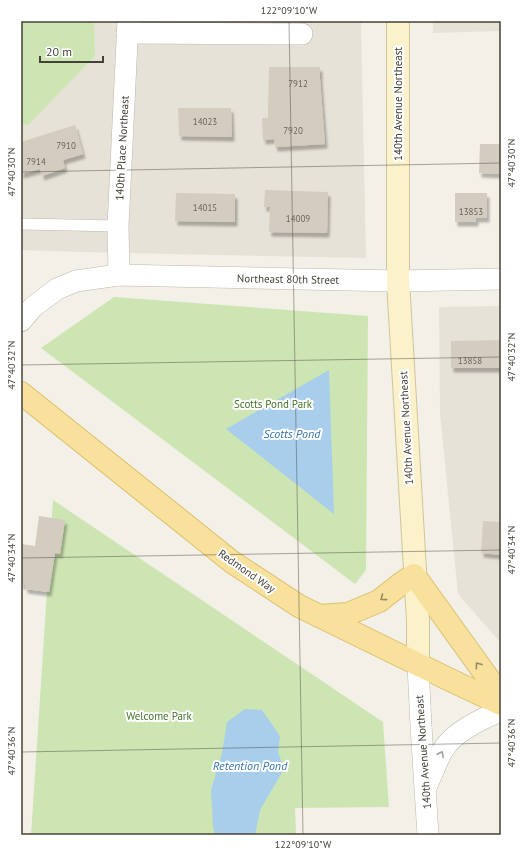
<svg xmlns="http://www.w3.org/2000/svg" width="522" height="856" font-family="'PT Sans',sans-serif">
  <defs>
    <filter id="shadow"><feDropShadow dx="2.5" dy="4.5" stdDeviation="1" flood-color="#0004"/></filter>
  </defs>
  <rect width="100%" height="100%" fill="#f3f0e8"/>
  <g fill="#e6e2d7">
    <polygon points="21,21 361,21 366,258 82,252 21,250"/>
    <polygon points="433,21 501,21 501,31 433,33"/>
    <polygon points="501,306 501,643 458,594 440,413 439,307"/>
  </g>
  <g fill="#cde5b3">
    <polygon points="21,21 94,21 95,56 28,125 21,124"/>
    <polygon points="114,297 368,316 366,570 355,584 41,348"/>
    <polygon points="53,500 383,722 389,807 295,808 296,835 31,835"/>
  </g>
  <g fill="#a8ceec">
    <polygon points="329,370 334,514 226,429"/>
    <polygon points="245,709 262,710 280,736 278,752 284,769 260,810 255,835 215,835 213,827 211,790 222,753 227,722"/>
  </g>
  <g fill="#d4ccbe" filter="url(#shadow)">
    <polygon points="269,67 320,67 320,79 325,144 275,147 274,139 263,140 262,118 268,118"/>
    <polygon points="178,108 231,108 232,137 179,136"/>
    <polygon points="75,125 83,154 63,160 65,168 42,176 40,169 21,174 21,142"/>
    <polygon points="480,144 501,144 501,174 479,173"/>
    <polygon points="265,190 328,192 327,233 269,232 270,207 264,207"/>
    <polygon points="176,193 235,194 235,222 175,221"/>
    <polygon points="455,193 487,193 487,218 476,218 476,222 455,222"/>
    <polygon points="501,340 501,368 451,368 451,341"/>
    <polygon points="39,516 65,520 60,554 55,553 49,592 25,589 25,585 21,585 21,544 35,546"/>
    <polygon points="483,521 501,522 501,555 481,553"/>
  </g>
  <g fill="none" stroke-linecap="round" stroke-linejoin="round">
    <defs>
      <polyline id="lane" points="21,224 118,226"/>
      <g id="street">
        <polyline points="127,33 302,34"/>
        <polyline points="119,275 118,226 128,21"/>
        <polyline points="21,321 33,307 57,289 76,281 119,275 398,281 501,279"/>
        <polyline points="418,665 421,726 428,835"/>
        <path d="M 426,787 C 432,775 436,762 443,750 C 452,733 483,718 501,711"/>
      </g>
      <polyline id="secondary" points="398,21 398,281 418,621 418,665"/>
      <g id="primary">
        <polyline points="21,393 232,562 299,606 446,678 501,704"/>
        <polyline points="319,616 348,614 379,601 402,583 414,575 501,696"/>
      </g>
    </defs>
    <use href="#lane" stroke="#beb8ab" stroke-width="12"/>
    <use href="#street" stroke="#beb8ab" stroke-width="22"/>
    <use href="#secondary" stroke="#d0c49a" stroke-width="24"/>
    <use href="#primary" stroke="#dcbf6d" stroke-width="24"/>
    <use href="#lane" stroke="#fff" stroke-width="11"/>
    <use href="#street" stroke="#fff" stroke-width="21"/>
    <use href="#secondary" stroke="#fbf1ca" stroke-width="22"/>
    <use href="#primary" stroke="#f8e19c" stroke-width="22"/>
  </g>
  <defs><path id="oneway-chevron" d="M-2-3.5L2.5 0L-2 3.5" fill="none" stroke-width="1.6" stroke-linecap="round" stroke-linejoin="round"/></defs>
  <g stroke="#968964">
    <use href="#oneway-chevron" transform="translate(383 598) rotate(144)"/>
    <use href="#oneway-chevron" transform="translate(478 665) rotate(-126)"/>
  </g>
  <use stroke="#a2a09b" href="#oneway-chevron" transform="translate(441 754) rotate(-63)"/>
  <path fill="none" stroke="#464137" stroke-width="1" stroke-opacity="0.45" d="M 289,21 L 303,835M 21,172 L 501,163M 21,365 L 501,357M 21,558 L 501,550M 21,752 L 501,743"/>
  <g text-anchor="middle" stroke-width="4" stroke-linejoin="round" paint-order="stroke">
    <g font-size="9" fill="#6a6459">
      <text x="298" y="87">7912</text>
      <text x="205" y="125">14023</text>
      <text x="293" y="134">7920</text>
      <text x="66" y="149">7910</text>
      <text x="36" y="165">7914</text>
      <text x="205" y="211">14015</text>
      <text x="471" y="215">13853</text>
      <text x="298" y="222">14009</text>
      <text x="470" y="364">13858</text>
    </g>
    <g font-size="11" fill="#464137" stroke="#fff">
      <text transform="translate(398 104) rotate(-90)" y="4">140th Avenue Northeast</text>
      <text transform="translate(122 148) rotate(-87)" y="4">140th Place Northeast</text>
      <text transform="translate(288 279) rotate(1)" y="4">Northeast 80th Street</text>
      <text transform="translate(406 428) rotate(-93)" y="4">140th Avenue Northeast</text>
      <text transform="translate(247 571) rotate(35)" y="4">Redmond Way</text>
      <text transform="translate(423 752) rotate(-94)" y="4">140th Avenue Northeast</text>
    </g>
    <g font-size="11" fill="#46742e" stroke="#fff">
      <text x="273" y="408">Scotts Pond Park</text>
      <text x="159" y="720">Welcome Park</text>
    </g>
    <g font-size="12" font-style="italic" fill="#3776ab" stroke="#fff">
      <text x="292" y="438">Scotts Pond</text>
      <text x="250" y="770">Retention Pond</text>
    </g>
  </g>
  <rect width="522" height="856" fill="none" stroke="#ffffff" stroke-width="44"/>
  <path d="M40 56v6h63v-6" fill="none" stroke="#464137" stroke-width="2"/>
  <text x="46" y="56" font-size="12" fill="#464137" stroke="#ffffff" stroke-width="3" paint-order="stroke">20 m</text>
  <rect x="22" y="22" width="478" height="812" fill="none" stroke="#464137" stroke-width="1.5"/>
  <g font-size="10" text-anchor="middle" fill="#464137">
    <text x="289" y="14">122°09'10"W</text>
    <text transform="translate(511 163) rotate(-90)" y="4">47°40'30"N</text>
    <text transform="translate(11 172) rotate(-90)" y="4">47°40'30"N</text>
    <text transform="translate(511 357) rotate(-90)" y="4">47°40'32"N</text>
    <text transform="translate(11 365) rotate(-90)" y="4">47°40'32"N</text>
    <text transform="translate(511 550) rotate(-90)" y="4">47°40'34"N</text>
    <text transform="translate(11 558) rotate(-90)" y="4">47°40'34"N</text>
    <text transform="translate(511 743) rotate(-90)" y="4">47°40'36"N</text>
    <text transform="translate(11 751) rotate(-90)" y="4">47°40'36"N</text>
    <text x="303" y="848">122°09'10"W</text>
  </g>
</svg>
